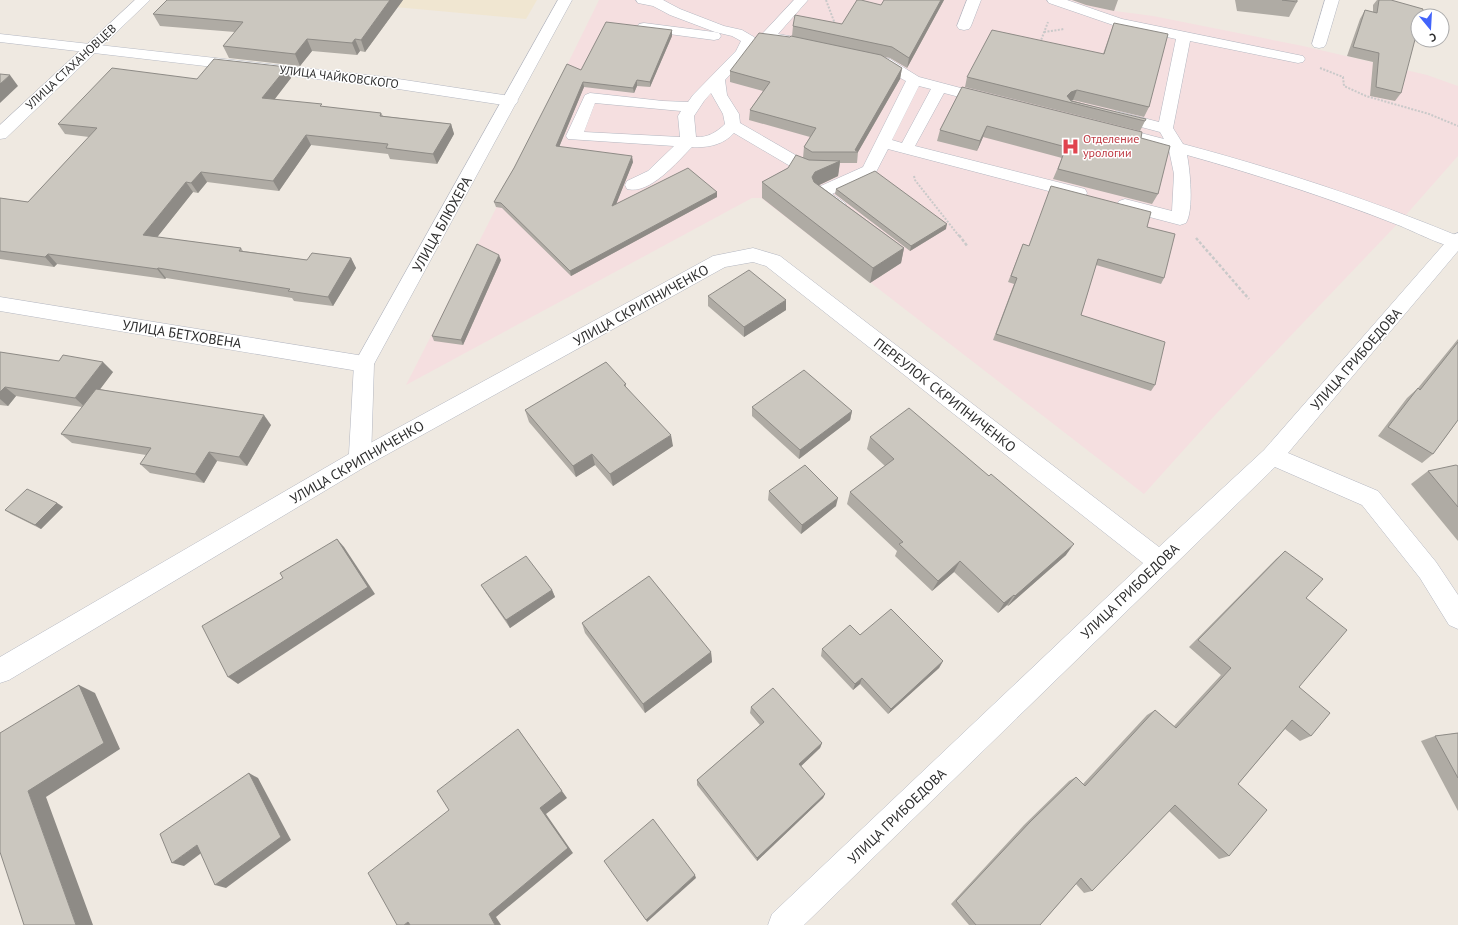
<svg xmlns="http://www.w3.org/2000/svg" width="1458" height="925" font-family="'PT Sans',sans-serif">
  <rect width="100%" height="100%" fill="#efe9e1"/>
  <polygon fill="#f0e6d1" points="353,0 537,0 526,19 351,3"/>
  <polygon fill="#f5dfe0" points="599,0 1117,0 1115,11 1153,16 1303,46 1427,75 1458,86 1458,156 1405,216 1216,414 1144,494 761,198 752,198 406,385 514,173"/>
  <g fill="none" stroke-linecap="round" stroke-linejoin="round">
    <defs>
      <g id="service">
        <path d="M 636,0 L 663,0 L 680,9 L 724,26 L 742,30 L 754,37 L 756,40 L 747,56 L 725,80 L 727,95 L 739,114 L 740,123 L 811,164 L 824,165 L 826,169 L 824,173 L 818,174 L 802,173 L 734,133 C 723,145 708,148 692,147 C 677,162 650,195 627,189 L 625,185 L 627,181 L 648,171 L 674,146 L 568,139 L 566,136 L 585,95 L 590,93 L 663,101 L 688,102 L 693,95 L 736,51 L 741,41 L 732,36 L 715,32 L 670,15 L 653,6 L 638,3 ZM 711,93 L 723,114 L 725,124 C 717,132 707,138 696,137 L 694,116 L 704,101 ZM 595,103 L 681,111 L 678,116 L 680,137 L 584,132 Z"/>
        <polygon points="794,0 808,0 778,34 800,38 802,41 800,44 795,45 763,39 761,36 763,33"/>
        <polygon points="967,0 981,0 971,26 969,29 964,30 959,29 957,26"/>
        <path d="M 1047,0 L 1067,0 L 1122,19 L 1303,56 L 1305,59 L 1303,62 L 1298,63 L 1190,41 L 1173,128 L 1183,144 C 1277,169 1368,199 1458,236 L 1458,247 C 1450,250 1409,229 1398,225 C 1329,198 1258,175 1187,155 C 1190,170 1194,210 1186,223 L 1180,225 L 1119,209 L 1117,205 L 1119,201 L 1125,199 L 1172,211 L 1174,174 L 1169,150 L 1108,134 L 1106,131 L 1108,128 L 1114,126 L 1164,139 L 1160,132 L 1111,119 L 1108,116 L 1111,113 L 1116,111 L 1159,122 L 1176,39 L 1113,25 L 1049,3 Z"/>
        <polygon points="644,23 714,32 719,33 721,36 719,39 714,40 639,30 637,27 639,24"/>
        <path d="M 876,55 L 890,59 L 919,77 L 991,96 L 994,99 L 991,102 L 986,104 L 944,93 L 915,146 L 1085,189 L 1087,193 L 1085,197 L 1079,199 L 888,149 L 875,174 L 832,194 L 845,203 L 847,207 L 845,211 C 833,214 818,203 812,193 L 814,189 L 863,167 L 906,81 C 900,78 871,62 869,59 L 871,56 ZM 919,86 L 931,89 L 902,143 L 892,140 Z"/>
      </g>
      <g id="minor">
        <polygon points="1325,0 1339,0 1326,44 1324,47 1319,48 1314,47 1312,44"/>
        <polygon points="0,34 385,77 510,96 516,98 518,101 516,104 510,106 385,87 0,42"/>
        <polygon points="1458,233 1458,251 1288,453 1378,491 1436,562 1458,595 1458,629 1449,625 1420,578 1362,505 1275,467 804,925 768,925 772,914 1143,563 766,266 753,262 725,267 368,465 360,468 352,465 349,459 352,453 713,256 753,248 780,256 1159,547 1264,450 1452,235"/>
        <polygon points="0,297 364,356 371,358 374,364 371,370 364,372 0,311"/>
      </g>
      <g id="tertiary">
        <polygon points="135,0 150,0 6,138 0,139 0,125"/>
        <polygon points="558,0 572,0 374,364 371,459 368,465 9,680 0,683 0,657 349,454 354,364"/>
      </g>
    </defs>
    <use href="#service" stroke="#b4b7c1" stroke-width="1"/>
    <use href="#minor" stroke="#b4b7c1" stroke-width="1"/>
    <use href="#tertiary" stroke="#b4b7c1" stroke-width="1"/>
    <g stroke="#c9c9c9" stroke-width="2" stroke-dasharray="2 1.5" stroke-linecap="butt">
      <polyline points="826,0 835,24"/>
      <polyline points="1044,32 1064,29"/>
      <polyline points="1040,43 1048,22"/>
      <polyline points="1320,68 1343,77 1344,86 1366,96 1429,114 1458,126"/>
      <polyline points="914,176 915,180 959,236"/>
    </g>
    <g stroke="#c9c9c9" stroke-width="2.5" stroke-dasharray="3 2" stroke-linecap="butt">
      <polyline points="959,235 968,247"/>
      <polyline points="1196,238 1249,299"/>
    </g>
    <use href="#service" fill="#fff" fill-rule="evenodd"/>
    <use href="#minor" fill="#fff" fill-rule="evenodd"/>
    <use href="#tertiary" fill="#fff" fill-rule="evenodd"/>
  </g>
  <g fill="#afaba4">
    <polygon points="167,0 403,0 365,52 360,51 357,55 312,51 300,66 229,58 223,46 235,32 160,26 153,14"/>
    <polygon points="944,0 907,68 890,58 881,56 902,68 900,79 858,152 857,163 840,163 838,176 819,185 904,248 901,263 870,283 762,198 762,182 788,168 803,158 804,147 810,137 749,120 750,110 763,91 730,82 730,71 790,37 792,36 793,26 842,24 881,5"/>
    <polygon points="1072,0 1118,0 1114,11 1086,5"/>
    <polygon points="1235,0 1297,0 1297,2 1289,17 1237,11"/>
    <polygon points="1377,0 1391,0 1401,93 1395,101 1370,96 1373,62 1347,56 1360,19 1365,10 1373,12 1373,5"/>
    <polygon points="1114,23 1149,107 1144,117 1073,100 1071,100 1145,121 1140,131 965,87 967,77 1103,54"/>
    <polygon points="672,30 672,36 650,87 637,86 634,93 584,87 559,147 633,162 616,204 717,192 717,197 571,276 502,208 496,207 494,202 514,168 581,70"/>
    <polygon points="287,67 291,78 274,99 323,107 381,113 383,116 451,124 454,134 437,164 390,159 388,154 311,145 279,191 207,182 198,193 193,192 157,237 241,248 243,251 307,260 351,258 356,268 333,306 294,301 292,298 166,278 165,279 57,264 54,267 0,259 0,198 28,202 89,137 65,134 58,124 197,79"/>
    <polygon points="962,87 1141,138 1158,194 1152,204 1053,179 1062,158 983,137 977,151 937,141 940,130"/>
    <polygon points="836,189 946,229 910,251 835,194"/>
    <polygon points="1147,227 1164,278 1161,284 1096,265 1081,315 1155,385 1151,391 993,340 1014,284 1008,282 1023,244 1028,246"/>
    <polygon points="501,260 463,345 434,341 432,336"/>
    <polygon points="708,296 786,310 744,337 708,306"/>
    <polygon points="1458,339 1458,420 1433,454 1422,463 1378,436 1407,398 1418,388"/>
    <polygon points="0,352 113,372 100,389 271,425 247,466 217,461 204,483 150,473 140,464 146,455 72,443 61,434 82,407 16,396 8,406 0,405"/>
    <polygon points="626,384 626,387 673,446 613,486 595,465 576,477 529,422 525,410"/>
    <polygon points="752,407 852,411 850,420 799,459 752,416"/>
    <polygon points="870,437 1066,555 1008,606 1007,605 998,613 954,572 932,591 895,556 897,551 847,504 850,492 885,466 867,449"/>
    <polygon points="1458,466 1458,541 1411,484 1428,471"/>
    <polygon points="769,491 836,506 801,534 768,500"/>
    <polygon points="57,503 63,507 41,529 11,514 5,510"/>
    <polygon points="1285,551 1306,598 1299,687 1311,736 1300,741 1285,729 1238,784 1229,856 1219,859 1169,811 1092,891 1084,893 1076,884 1040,925 969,925 951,904 1024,825 1069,781 1076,777 1083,784 1147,715 1155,710 1174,726 1221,675 1189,647 1276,559"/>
    <polygon points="481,585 552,590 555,597 510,628 486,593"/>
    <polygon points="582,623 711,652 712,662 645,713 585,633"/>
    <polygon points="860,635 943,661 939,668 888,714 860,684 853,690 821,656 822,649"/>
    <polygon points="751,707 822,743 820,748 801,766 825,794 823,798 757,861 697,785 697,780 760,725 750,713"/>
    <polygon points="1458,733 1458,811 1421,741 1435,736"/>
  </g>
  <g fill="#8e8b86">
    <polygon points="390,0 403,0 365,52 361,40"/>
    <polygon points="941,0 944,0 907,68 909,58"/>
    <polygon points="672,30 672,36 650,87 650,82"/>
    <polygon points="307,39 312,51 300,66 295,54"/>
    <polygon points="355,39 360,51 357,55 352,43"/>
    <polygon points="287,67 291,78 268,108 262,98"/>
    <polygon points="902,68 900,79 858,152 855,150"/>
    <polygon points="10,75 18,86 0,103 0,84"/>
    <polygon points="637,80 637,86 634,93 633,88"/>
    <polygon points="583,82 584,87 557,152 556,146"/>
    <polygon points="1077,90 1073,100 1067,102 1067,96 1071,92"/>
    <polygon points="451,124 454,134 437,164 433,154"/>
    <polygon points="987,126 983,137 977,151 980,141"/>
    <polygon points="306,135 311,145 279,191 273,181"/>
    <polygon points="632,156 633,162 613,212 612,206"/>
    <polygon points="840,161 838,176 813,188 812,177 815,172"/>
    <polygon points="201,172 207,182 198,193 191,183"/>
    <polygon points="186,182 193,192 151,245 143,235"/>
    <polygon points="717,192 717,197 571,276 570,271"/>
    <polygon points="947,224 946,229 910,251 911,246"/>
    <polygon points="904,248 901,263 870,283 873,268"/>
    <polygon points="48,254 57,264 54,267 45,257"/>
    <polygon points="499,255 501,260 463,345 461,340"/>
    <polygon points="351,258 356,268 333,306 328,297"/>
    <polygon points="158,268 166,278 165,279 157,269"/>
    <polygon points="786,300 786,310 744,337 744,327"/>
    <polygon points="103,362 113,372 86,408 75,398"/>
    <polygon points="5,387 16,396 8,406 0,399 0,392"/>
    <polygon points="852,411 850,420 799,459 800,450"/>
    <polygon points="264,415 271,425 247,466 239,457"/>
    <polygon points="671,435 673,446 613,486 610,474"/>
    <polygon points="209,452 217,461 204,483 195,474"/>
    <polygon points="592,454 595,465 576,477 573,466"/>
    <polygon points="838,498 836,506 801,534 802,525"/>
    <polygon points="57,503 63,507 41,529 35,525"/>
    <polygon points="337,539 344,547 375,594 238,684 228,677"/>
    <polygon points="1074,544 1066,555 1008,606 1015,596"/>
    <polygon points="960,561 954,572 932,591 938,581"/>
    <polygon points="552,590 555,597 510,628 506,620"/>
    <polygon points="1014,595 1007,605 998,613 1004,603"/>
    <polygon points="711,652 712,662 645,713 643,704"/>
    <polygon points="943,661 939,668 888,714 891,709"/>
    <polygon points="862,678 860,684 853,690 855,684"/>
    <polygon points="79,685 95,693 120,749 46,797 93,925 76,925 28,791"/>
    <polygon points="518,729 567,798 546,814 573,853 496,917 501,925 495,925 489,914 540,808"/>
    <polygon points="822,743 820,748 798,769 799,764"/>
    <polygon points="249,773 258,778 291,840 226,888 215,885"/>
    <polygon points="825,794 823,798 757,861 757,858"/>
    <polygon points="197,845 208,848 184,866 172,863"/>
    <polygon points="695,875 696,878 647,922 646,920"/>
    <polygon points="408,922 418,925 404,925"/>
  </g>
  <g fill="#cbc7bf" stroke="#8e8b86">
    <polygon points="167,0 390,0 361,40 355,39 352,43 307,39 295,54 223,46 243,22 153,14"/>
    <polygon points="857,0 861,0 881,5 884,0 941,0 909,58 892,47 793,26 795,15 842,24"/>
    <polygon points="1282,0 1297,0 1297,2"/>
    <polygon points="1379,0 1391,0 1423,9 1421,16 1418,16 1418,28 1401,93 1376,87 1379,53 1353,47 1365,10 1377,13"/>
    <polygon points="606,22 672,30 650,82 637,80 633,88 583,82 556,146 632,156 612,206 688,168 717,192 570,271 501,203 494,202 514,168 567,64 581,70"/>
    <polygon points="1114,23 1168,34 1149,107 1077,90 1071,92 1067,96 1071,101 1146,119 1145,121 967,77 992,30 1104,54"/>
    <polygon points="759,33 790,37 791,36 881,55 902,68 855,150 858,152 812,152 804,147 816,128 750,110 770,82 730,71"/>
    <polygon points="214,59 287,67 262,98 322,104 320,106 381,113 380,116 451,124 433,154 386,148 388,144 306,135 273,181 201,172 191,183 186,182 143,235 241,248 239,251 307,260 312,253 351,258 328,297 288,291 290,289 158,268 157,269 48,254 45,257 0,251 0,198 28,202 97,128 58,124 112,68 197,79"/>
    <polygon points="0,74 10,75 0,84"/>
    <polygon points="962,87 1142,132 1141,138 1170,146 1158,194 1058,169 1066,147 987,126 980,141 940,130"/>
    <polygon points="796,155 809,160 840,161 815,172 812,177 814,182 904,248 873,268 762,182 788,168"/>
    <polygon points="875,171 947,224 911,246 836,189"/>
    <polygon points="1051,186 1151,212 1147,227 1175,234 1164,278 1098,259 1081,315 1165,342 1155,385 996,334 1017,278 1011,276 1023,244 1029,246"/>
    <polygon points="477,244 499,255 461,340 432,336"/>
    <polygon points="749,270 786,300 744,327 708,296"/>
    <polygon points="1458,342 1458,420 1433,454 1388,427 1418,388 1420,390"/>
    <polygon points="0,352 59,361 63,355 103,362 75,398 5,387 0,392"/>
    <polygon points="606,362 626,384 624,385 671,435 610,474 592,454 573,466 525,410"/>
    <polygon points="804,370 852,411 800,450 752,407"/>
    <polygon points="96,389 264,415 239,457 209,452 195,474 140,464 151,448 61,434"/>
    <polygon points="909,408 989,476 991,474 1074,544 1015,596 1014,595 1004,603 960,561 938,581 899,544 903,542 850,492 894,459 870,437"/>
    <polygon points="805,465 838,498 802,525 769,491"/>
    <polygon points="1456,465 1458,466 1458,507 1428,471"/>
    <polygon points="27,489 57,503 35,525 5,510"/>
    <polygon points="337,539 368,587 228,677 202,626 283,578 280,573"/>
    <polygon points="1285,551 1323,579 1306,598 1347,630 1299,687 1330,713 1311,736 1292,720 1238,784 1267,810 1229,856 1175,805 1092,891 1081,878 1040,925 976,925 956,901 1030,822 1076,777 1085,786 1155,710 1176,728 1231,668 1198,640"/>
    <polygon points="526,556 552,590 506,620 481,585"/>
    <polygon points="649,576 711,652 643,704 582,623"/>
    <polygon points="891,609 943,661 891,709 862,678 855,684 822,649 850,625 860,635"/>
    <polygon points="79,685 104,743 28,791 76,925 24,925 0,852 0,733"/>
    <polygon points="773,688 822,743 799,764 825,794 757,858 697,780 764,722 751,707"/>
    <polygon points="518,729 562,791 540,808 568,848 489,914 495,925 410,925 408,922 404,925 397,925 368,873 449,810 437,791"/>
    <polygon points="1458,733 1458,778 1435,736"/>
    <polygon points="249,773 281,837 215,885 197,845 172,863 160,834"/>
    <polygon points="653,819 695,875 646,920 604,861"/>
  </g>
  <defs>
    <symbol id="hospital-bare" viewBox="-9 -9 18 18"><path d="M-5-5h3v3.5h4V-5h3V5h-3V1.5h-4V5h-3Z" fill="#e0444e" stroke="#fff" stroke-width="2.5" paint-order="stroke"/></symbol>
  </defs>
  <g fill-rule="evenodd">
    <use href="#hospital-bare" x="1058" y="134" width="25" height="25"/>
  </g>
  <g text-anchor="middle" stroke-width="3" stroke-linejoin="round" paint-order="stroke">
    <g font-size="12" fill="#2e2e2e" stroke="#fff">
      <text transform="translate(71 67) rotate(-43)" y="4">УЛИЦА СТАХАНОВЦЕВ</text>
      <text transform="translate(339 77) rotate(7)" y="4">УЛИЦА ЧАЙКОВСКОГО</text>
    </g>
    <g font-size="12" fill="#be3a42" stroke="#fff" text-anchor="start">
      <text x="1083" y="143">Отделение<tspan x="1083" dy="14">урологии</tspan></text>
    </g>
    <g font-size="14" fill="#2e2e2e" stroke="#fff">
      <text transform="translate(442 224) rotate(-61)" y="5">УЛИЦА БЛЮХЕРА</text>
      <text transform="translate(641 305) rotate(-29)" y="5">УЛИЦА СКРИПНИЧЕНКО</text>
      <text transform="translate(182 334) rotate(9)" y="5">УЛИЦА БЕТХОВЕНА</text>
      <text transform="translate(1356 359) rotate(-49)" y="5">УЛИЦА ГРИБОЕДОВА</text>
      <text transform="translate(945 395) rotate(38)" y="5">ПЕРЕУЛОК СКРИПНИЧЕНКО</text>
      <text transform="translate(357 462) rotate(-30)" y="5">УЛИЦА СКРИПНИЧЕНКО</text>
      <text transform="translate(1130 591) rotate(-44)" y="5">УЛИЦА ГРИБОЕДОВА</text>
      <text transform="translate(897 816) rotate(-44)" y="5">УЛИЦА ГРИБОЕДОВА</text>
    </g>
  </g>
  <g transform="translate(1430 28) rotate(162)"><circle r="19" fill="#ffffff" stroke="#ababab"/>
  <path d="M0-3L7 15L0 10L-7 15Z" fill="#4264fb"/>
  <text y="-6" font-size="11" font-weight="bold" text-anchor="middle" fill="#2e2e2e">С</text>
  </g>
</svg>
